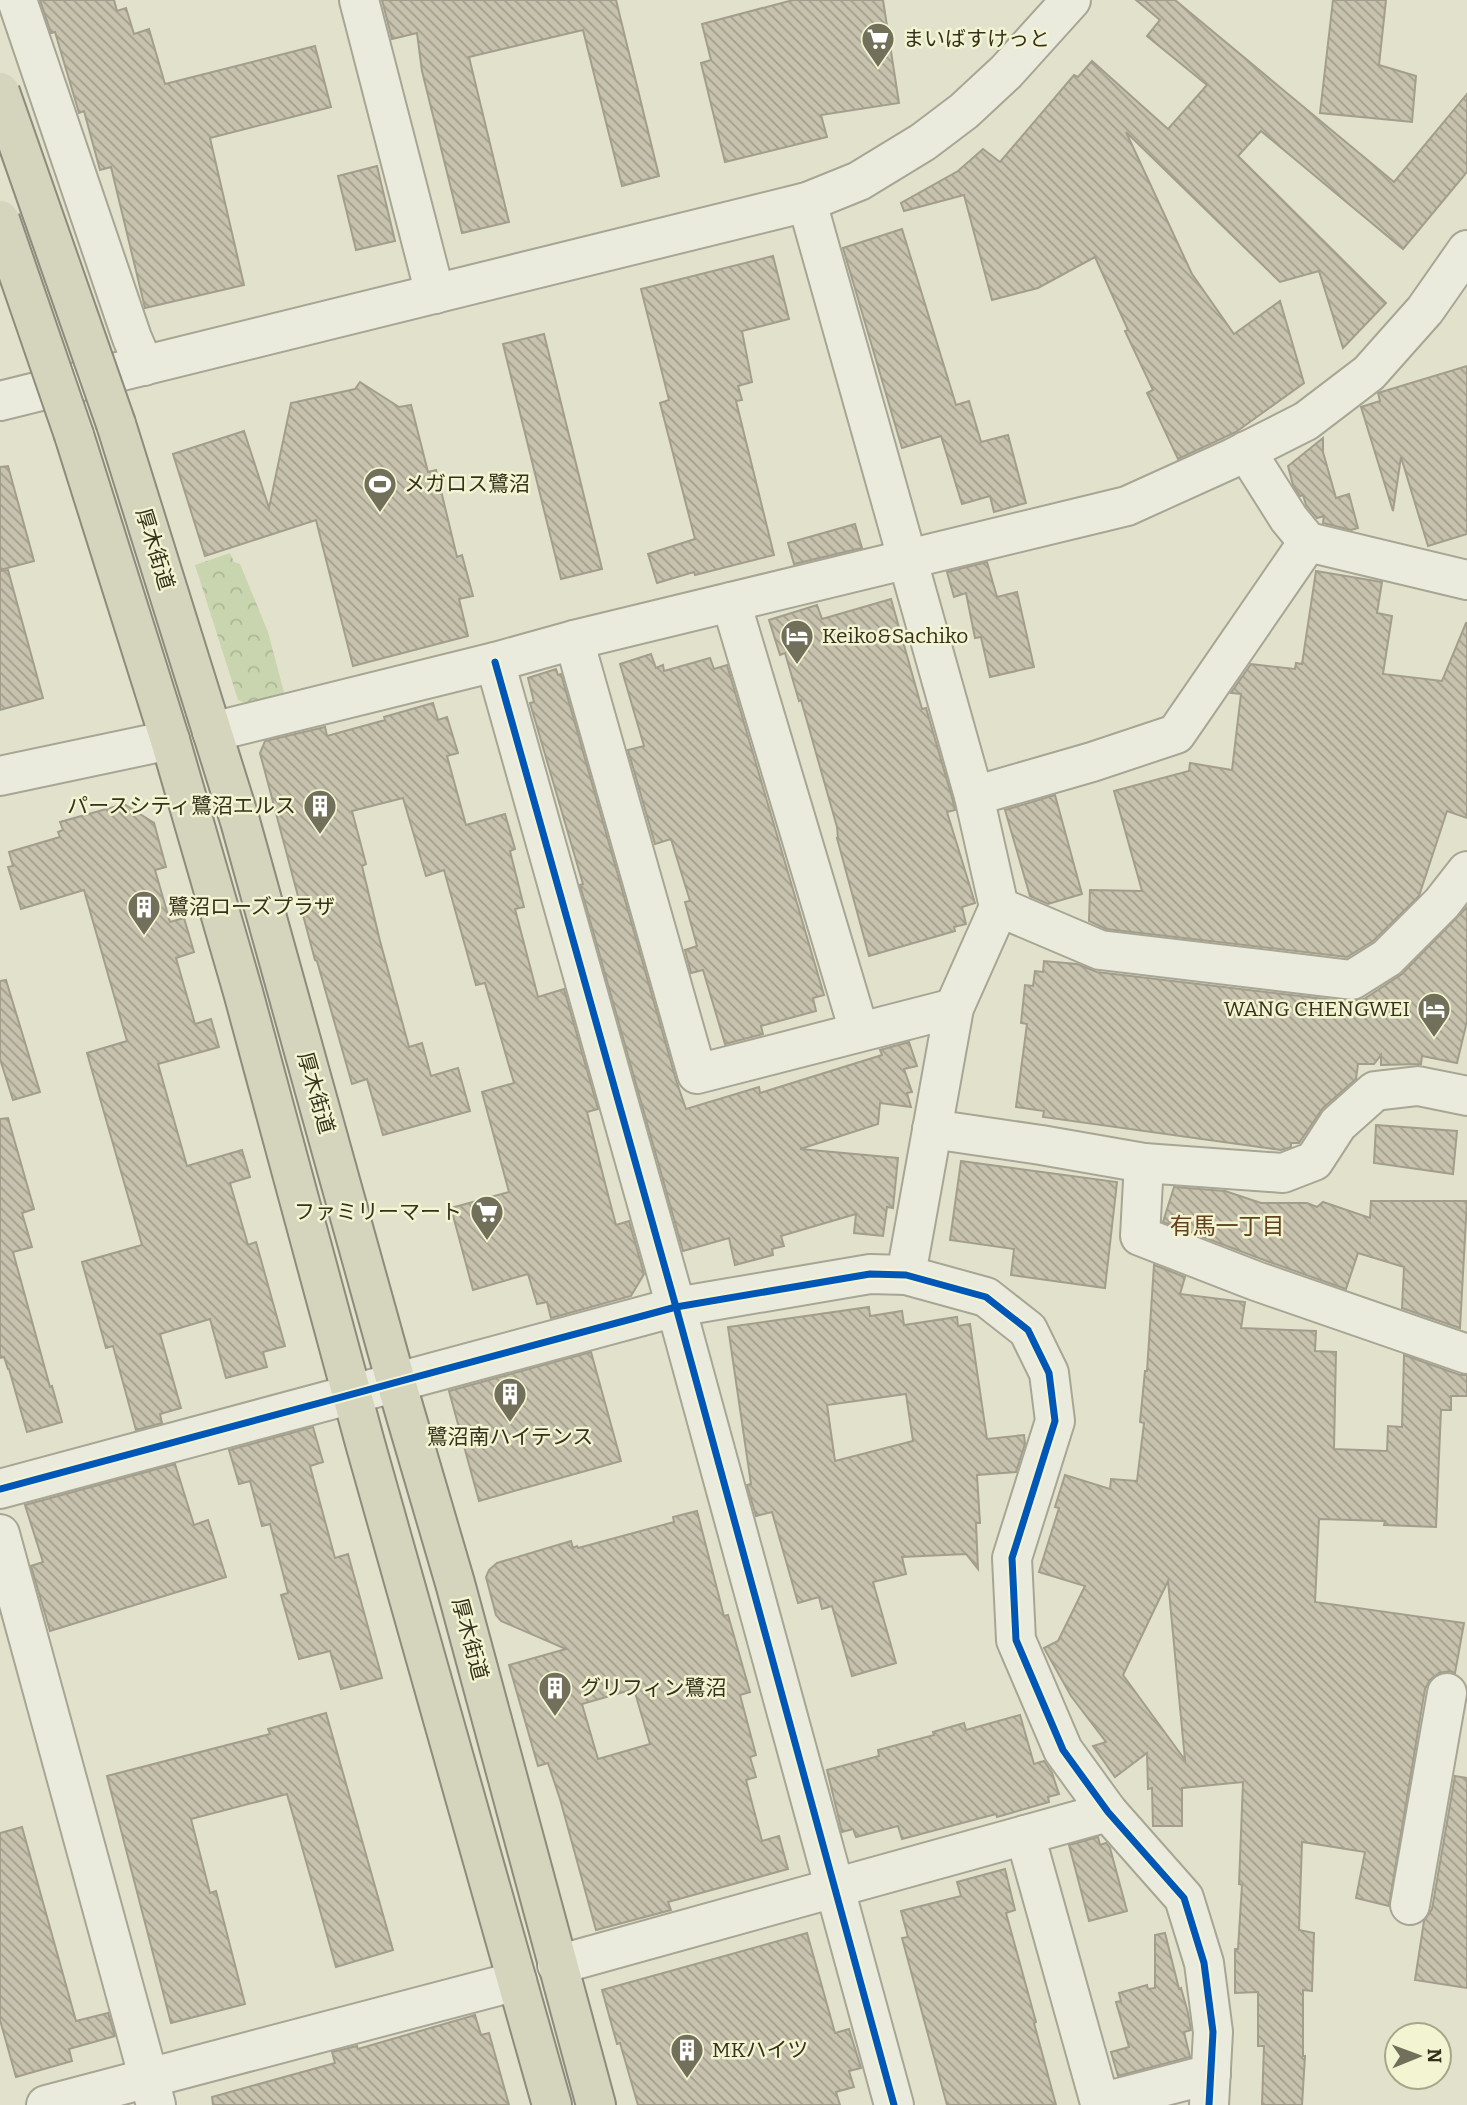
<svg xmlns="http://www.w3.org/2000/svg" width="1467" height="2105" font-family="Bitter,'Noto Sans JP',serif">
  <defs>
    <pattern id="forest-crowns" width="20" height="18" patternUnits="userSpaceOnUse" patternTransform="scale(1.75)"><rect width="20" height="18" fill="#c9d5ae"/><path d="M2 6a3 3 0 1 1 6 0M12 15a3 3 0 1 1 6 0" fill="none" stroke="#adb795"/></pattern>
    <pattern id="building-back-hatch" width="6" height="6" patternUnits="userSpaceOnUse" patternTransform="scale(1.75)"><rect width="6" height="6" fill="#c6c2ad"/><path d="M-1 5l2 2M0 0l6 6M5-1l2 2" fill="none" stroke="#a29e8c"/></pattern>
  </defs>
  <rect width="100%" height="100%" fill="#e2e2cc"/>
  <polygon fill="url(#forest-crowns)" points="230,553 234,562 240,564 268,632 285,696 248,704 238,700 195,565"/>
  <g fill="url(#building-back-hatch)" stroke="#a29e8b" stroke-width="2" fill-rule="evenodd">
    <polygon points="40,0 114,0 117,11 126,8 134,34 149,29 165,84 315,46 331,107 210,138 244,285 145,308 111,167 100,170 84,111 79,113 55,32 51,33"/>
    <polygon points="382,0 616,0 659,176 622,186 583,30 469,57 509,222 462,233 422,71 417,33 392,39"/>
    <polygon points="793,0 883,0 899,103 821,115 827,137 725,162 701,63 711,60 702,24"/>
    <polygon points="1136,0 1175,0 1394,182 1467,94 1467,172 1403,249 1261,131 1238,156 1386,303 1343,348 1319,271 1280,282 1126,132 1192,274 1234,334 1280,301 1304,383 1236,432 1178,459 1147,393 1153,390 1125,331 1128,330 1095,257 1038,288 992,300 964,195 904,211 901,203 958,171 983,149 1000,162 1074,75 1078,77 1092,61 1168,129 1207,85 1147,36 1160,20"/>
    <polygon points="1333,0 1386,0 1379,65 1416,76 1412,122 1320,113"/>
    <polygon points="377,166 395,241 356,250 338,176"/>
    <polygon points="902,229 956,405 969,401 981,442 1008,435 1026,503 994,512 990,496 962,504 941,436 902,448 843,248"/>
    <polygon points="773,256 789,319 742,331 752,382 738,386 742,400 736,401 774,555 695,575 694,572 657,583 648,554 695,539 660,403 669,400 641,289"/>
    <polygon points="544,334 602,569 561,579 503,344"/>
    <polygon points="1467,366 1467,534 1428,546 1401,457 1393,511 1361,407 1380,401 1378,393"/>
    <polygon points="360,382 399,407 411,405 428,472 436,470 457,557 462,555 473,596 459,599 468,636 353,666 316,520 205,556 173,454 244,431 269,508 291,403 355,389"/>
    <polygon points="1323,438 1323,452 1336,498 1349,494 1358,528 1351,530 1323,523 1324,516 1317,518 1306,505 1303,495 1300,496 1293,485 1288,466"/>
    <polygon points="8,466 34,561 0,570 0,467"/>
    <polygon points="855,524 862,548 794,564 788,543"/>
    <polygon points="987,562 997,597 1017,592 1034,667 990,677 981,637 975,638 966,593 954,597 947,572"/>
    <polygon points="8,570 43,698 0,710 0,571"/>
    <polygon points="1316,571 1382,582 1377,613 1392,616 1383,674 1442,681 1466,623 1467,623 1467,818 1447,811 1419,896 1373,941 1347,957 1106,929 1089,921 1090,890 1142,891 1114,791 1189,771 1190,763 1232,770 1241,694 1231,693 1251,664 1295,669 1296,663 1302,664"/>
    <polygon points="891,599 922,709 926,708 953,801 955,810 947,812 975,903 962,907 966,924 954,927 955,931 869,956 837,838 838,838 837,827 801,700 799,701 785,653 780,655 769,620 817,605 822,619"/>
    <polygon points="651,654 656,668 663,665 664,671 710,658 714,669 727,665 824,995 813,998 816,1011 761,1026 763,1034 725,1044 703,970 691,973 685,950 697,946 685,902 690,901 671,839 655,844 628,750 644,746 620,664"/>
    <polygon points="556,669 558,675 561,674 676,1080 686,1109 759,1087 760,1093 882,1055 880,1050 909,1042 917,1066 904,1069 912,1092 907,1093 911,1107 880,1103 878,1124 800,1149 898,1158 893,1208 887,1207 883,1236 854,1233 856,1214 781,1236 784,1246 772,1249 773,1255 735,1265 729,1238 683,1251 580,885 583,884 530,703 534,702 528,678"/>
    <polygon points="433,703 438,720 447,717 458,753 447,756 466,825 505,814 515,849 510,851 524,907 515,909 538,997 564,989 598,1109 587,1112 606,1187 616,1225 629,1221 644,1274 631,1296 551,1318 547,1302 537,1304 528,1274 473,1290 451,1208 509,1192 482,1092 514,1083 485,983 476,985 444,870 426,876 403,798 352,811 366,864 362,866 380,941 409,1047 422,1043 431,1076 458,1068 470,1111 383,1135 367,1079 352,1084 317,961 315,960 260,753 265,741 325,727 327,736 385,720 384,717"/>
    <polygon points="1055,795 1082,894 1048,904 1030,896 1005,810"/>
    <polygon points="124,804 154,823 166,867 155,870 170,922 184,918 194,952 176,958 195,1024 211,1019 219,1047 158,1064 187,1166 242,1150 250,1177 230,1183 248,1245 256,1242 285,1346 263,1352 267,1367 226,1378 210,1319 160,1334 181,1408 160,1414 162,1423 136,1430 113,1346 106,1348 82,1262 142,1245 87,1053 127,1041 84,890 21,909 8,867 13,866 9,852 60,837 58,832 63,830 60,822"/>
    <polygon points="1467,907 1467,1021 1457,1063 1422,1056 1421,1064 1381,1065 1381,1055 1374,1064 1358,1064 1356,1079 1323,1108 1299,1143 1291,1143 1291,1147 1281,1150 1043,1117 1044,1111 1016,1107 1027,1024 1021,1023 1025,985 1033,986 1035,971 1043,972 1044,961 1077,964 1097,972 1350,1002 1364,999 1402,974"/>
    <polygon points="6,980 40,1092 13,1100 0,1059 0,981"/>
    <polygon points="8,1118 34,1209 22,1213 32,1247 13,1252 50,1387 52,1386 62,1422 27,1432 9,1369 8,1369 4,1357 0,1358 0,1119"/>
    <polygon points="1376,1125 1457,1131 1453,1174 1374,1163"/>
    <polygon points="961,1161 1117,1182 1105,1288 1011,1275 1014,1249 950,1240"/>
    <polygon points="1174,1187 1225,1191 1261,1203 1307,1203 1317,1207 1323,1202 1370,1218 1371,1201 1467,1201 1460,1328 1402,1308 1404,1267 1358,1253 1346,1289 1264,1260 1163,1222"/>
    <path d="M 1154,1265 L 1185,1277 L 1180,1294 L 1245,1302 L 1241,1328 L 1316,1331 L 1315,1351 L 1336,1352 L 1334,1449 L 1387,1451 L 1388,1426 L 1402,1427 L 1404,1355 L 1460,1375 L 1467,1375 L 1467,1396 L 1451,1396 L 1451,1410 L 1441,1410 L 1436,1527 L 1384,1525 L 1385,1521 L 1319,1519 L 1315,1602 L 1464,1623 L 1455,1673 L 1450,1671 L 1439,1673 L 1430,1680 L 1425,1689 L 1389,1906 L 1356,1898 L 1365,1852 L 1302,1842 L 1299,1930 L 1314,1933 L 1312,1991 L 1303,1990 L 1303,2056 L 1305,2056 L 1302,2105 L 1262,2105 L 1264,2046 L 1258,2046 L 1258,1992 L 1235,1993 L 1235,1949 L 1238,1949 L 1242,1885 L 1239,1884 L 1243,1782 L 1182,1788 L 1182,1826 L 1153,1826 L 1152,1788 L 1148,1789 L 1147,1753 L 1115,1777 L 1093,1746 L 1106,1742 L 1071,1696 L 1044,1648 L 1058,1641 L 1085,1586 L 1039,1572 L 1059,1508 L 1055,1507 L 1065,1475 L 1110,1489 L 1111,1479 L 1137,1481 L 1144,1423 L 1140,1422 L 1145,1371 L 1147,1371 ZM 1168,1581 L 1185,1760 L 1123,1675 Z"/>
    <path d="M 869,1307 L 870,1316 L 902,1311 L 904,1325 L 957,1317 L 958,1326 L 970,1324 L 987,1439 L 1024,1435 L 1025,1444 L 1016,1472 L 977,1475 L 980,1523 L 976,1523 L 978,1569 L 966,1554 L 902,1557 L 906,1574 L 873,1582 L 896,1663 L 852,1676 L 832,1606 L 822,1609 L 819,1597 L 798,1603 L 772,1512 L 756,1516 L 747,1485 L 751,1484 L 728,1327 ZM 906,1394 L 913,1441 L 835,1461 L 827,1405 Z"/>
    <polygon points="591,1352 621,1461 479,1501 449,1391"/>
    <polygon points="313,1427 323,1462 310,1466 335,1558 348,1554 382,1678 341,1689 330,1651 299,1659 281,1595 288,1593 270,1524 262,1526 250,1481 239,1484 229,1450"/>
    <polygon points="175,1464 194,1525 208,1520 226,1577 50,1631 31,1566 43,1562 25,1505"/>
    <path d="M 697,1511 L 724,1616 L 728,1615 L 750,1692 L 740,1695 L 756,1755 L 750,1757 L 756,1777 L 746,1780 L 762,1841 L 779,1836 L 788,1869 L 668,1902 L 671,1910 L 596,1930 L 560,1799 L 548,1763 L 538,1766 L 509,1665 L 566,1649 L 501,1621 L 496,1615 L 486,1577 L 489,1570 L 497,1563 L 571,1541 L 573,1548 L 577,1546 L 578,1548 L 674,1522 L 673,1517 ZM 634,1689 L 650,1744 L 598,1759 L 582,1704 Z"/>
    <polygon points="326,1713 393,1950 336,1967 287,1794 191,1819 210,1893 216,1891 245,2004 171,2023 107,1776 270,1734 268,1729"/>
    <polygon points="1020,1715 1034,1764 1044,1761 1052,1773 1059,1794 1048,1797 1049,1802 997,1817 996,1814 902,1839 898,1826 856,1837 853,1829 842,1832 827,1770 879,1756 878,1750 934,1735 933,1732 964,1723 966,1730"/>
    <polygon points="1455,1776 1467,1778 1467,1988 1415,1980 1424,1921 1432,1909"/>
    <polygon points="22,1827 76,2021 108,2013 115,2036 69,2049 72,2061 16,2077 0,2020 0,1833"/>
    <polygon points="1098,1837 1100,1845 1106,1843 1110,1848 1127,1911 1089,1921 1069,1845"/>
    <polygon points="1005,1869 1015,1910 1006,1913 1036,2022 1034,2023 1056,2105 947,2105 902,1938 908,1937 901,1911 961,1896 957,1882"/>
    <polygon points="807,1933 835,2033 849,2029 861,2068 849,2071 854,2087 836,2092 840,2105 638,2105 620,2043 617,2044 602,1990"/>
    <polygon points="1165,1933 1179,1989 1181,1988 1188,2013 1191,2030 1184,2032 1190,2057 1118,2076 1111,2052 1129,2047 1116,2002 1121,2001 1119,1993 1147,1985 1148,1989 1155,1988 1155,1935"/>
    <polygon points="475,2015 481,2035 489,2033 509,2105 213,2105 212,2097 335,2063 332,2052 357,2046 358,2049"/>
  </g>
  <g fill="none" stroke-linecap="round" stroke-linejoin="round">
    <defs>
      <g id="minor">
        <polyline points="17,0 132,338 144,366"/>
        <polyline points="359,0 435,294"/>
        <polyline points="807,202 974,796 999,907 954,1008 906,1275"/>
        <polyline points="0,401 807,202 859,181 923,142 964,111 1006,72 1071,0"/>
        <polyline points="1246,451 1289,519 1308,542 1467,580"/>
        <polyline points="731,602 859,1031"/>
        <polyline points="574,640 697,1074 954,1008"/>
        <polyline points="495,662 676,1307 894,2105"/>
        <polyline points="212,732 495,662 574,640 1127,506 1233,458 1306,421 1369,373 1425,310 1467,250"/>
        <polyline points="0,776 170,740"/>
        <polyline points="974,796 1092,762 1176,734 1308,542"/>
        <polyline points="999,907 1100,950 1352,980 1387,958 1442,903 1467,871"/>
        <polyline points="932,1129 1041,1145 1144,1163 1283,1173 1314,1161 1338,1124 1375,1091 1418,1086 1467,1096"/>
        <polyline points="1144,1163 1140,1236 1256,1281 1467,1354"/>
        <polyline points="0,1489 676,1307 870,1274 906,1275 986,1297 1028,1330 1049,1373 1055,1421 1012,1558 1016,1640 1063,1750 1108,1812 1184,1898 1204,1963 1213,2032 1209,2105"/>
        <polyline points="0,1534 156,2105"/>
        <polyline points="1025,1835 1100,2103 1211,2074"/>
        <polyline points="1410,1905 1447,1693"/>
        <polyline points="557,1965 1108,1812"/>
        <polyline points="46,2105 517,1981"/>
      </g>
      <g id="highway">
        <polyline points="116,424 240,821 396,1382 455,1583 596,2105"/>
        <polyline points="74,435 170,740 243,992 365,1443 552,2105"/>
      </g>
    </defs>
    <use href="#minor" stroke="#a7a695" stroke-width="42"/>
    <use href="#highway" stroke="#8d8b7c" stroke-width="42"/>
    <use href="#minor" stroke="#eaebdd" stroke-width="38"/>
    <use href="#highway" stroke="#d5d4bc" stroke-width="38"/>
    <defs>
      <g id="highway-bridge">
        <polyline points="0,92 116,424"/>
        <polyline points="0,220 74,435"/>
      </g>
    </defs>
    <use href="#highway-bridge" stroke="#8d8b7c" stroke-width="42" stroke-linecap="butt"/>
    <use href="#highway-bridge" stroke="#d5d4bc" stroke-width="38"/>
    <defs>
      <g id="cycleway">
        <polyline points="495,662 676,1307 894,2105"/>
        <polyline points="0,1489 676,1307 870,1274 906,1275 986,1297 1028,1330 1049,1373 1055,1421 1012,1558 1016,1640 1063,1750 1108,1812 1184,1898 1204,1963 1213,2032 1209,2105"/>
      </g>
    </defs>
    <use href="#cycleway" stroke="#f3f4d1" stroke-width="11"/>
    <use href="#cycleway" stroke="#0057b8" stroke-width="7"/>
  </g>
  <defs>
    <symbol id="supermarket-pin" viewBox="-11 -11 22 30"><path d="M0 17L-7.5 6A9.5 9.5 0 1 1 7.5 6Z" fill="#726f5a" stroke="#f3f4d1"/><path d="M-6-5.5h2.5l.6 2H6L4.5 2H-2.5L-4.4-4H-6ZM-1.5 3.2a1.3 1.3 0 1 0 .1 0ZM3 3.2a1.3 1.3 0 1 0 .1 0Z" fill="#fff"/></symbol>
    <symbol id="stadium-pin" viewBox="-11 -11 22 30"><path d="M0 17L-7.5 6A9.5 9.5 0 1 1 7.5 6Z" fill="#726f5a" stroke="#f3f4d1"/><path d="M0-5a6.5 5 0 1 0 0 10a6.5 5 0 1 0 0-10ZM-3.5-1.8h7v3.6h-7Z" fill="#fff"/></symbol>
    <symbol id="hotel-pin" viewBox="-11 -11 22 30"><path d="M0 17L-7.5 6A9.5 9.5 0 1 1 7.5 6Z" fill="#726f5a" stroke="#f3f4d1"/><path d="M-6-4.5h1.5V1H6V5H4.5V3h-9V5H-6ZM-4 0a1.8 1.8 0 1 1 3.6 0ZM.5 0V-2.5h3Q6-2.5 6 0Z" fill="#fff"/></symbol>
    <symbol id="building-pin" viewBox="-11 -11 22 30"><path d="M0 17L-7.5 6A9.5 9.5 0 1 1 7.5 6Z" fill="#726f5a" stroke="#f3f4d1"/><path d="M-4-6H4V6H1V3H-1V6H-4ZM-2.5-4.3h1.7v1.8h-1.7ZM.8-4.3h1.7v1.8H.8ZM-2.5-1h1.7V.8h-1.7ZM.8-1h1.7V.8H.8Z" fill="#fff"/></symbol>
  </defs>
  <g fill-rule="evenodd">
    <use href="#supermarket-pin" x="859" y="20" width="38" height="52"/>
    <use href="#stadium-pin" x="361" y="465" width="38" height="52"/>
    <use href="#hotel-pin" x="778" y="617" width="38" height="52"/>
    <use href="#building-pin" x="301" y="787" width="38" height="52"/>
    <use href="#building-pin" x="125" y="888" width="38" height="52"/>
    <use href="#hotel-pin" x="1415" y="990" width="38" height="52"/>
    <use href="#supermarket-pin" x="468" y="1193" width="38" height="52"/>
    <use href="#building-pin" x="491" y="1375" width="38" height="52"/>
    <use href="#building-pin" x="536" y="1669" width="38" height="52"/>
    <use href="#building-pin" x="668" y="2031" width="38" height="52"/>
  </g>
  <g text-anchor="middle" stroke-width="5" stroke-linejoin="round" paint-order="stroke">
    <g font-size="21" fill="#36311d" stroke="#f3f4d1" text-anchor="start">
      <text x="903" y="46">まいばすけっと</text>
      <text x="404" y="491">メガロス鷺沼</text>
      <text x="822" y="643">Keiko&amp;Sachiko</text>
      <text x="296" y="813" text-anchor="end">パースシティ鷺沼エルス</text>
      <text x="168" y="914">鷺沼ローズプラザ</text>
      <text x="1410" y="1016" text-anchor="end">WANG CHENGWEI</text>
      <text x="462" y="1219" text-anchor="end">ファミリーマート</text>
      <text x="510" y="1444" text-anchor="middle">鷺沼南ハイテンス</text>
      <text x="580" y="1695">グリフィン鷺沼</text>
      <text x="712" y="2057">MKハイツ</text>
    </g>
    <g font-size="21" fill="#36311d" stroke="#f3f4d1">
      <text transform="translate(155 549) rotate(73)" y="7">厚木街道</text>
      <text transform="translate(316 1093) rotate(74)" y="7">厚木街道</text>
      <text transform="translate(470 1639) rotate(75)" y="7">厚木街道</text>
    </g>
    <g font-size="23" fill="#61411e" stroke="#f3f4d1">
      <text x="1227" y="1234">有馬一丁目</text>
    </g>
  </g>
  <g transform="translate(1418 2056) rotate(89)"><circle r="33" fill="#f3f4d1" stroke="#a7a689" stroke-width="2"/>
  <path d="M0-5L12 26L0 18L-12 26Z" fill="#726f5a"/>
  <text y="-10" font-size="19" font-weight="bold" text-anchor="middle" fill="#36311d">N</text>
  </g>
</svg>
